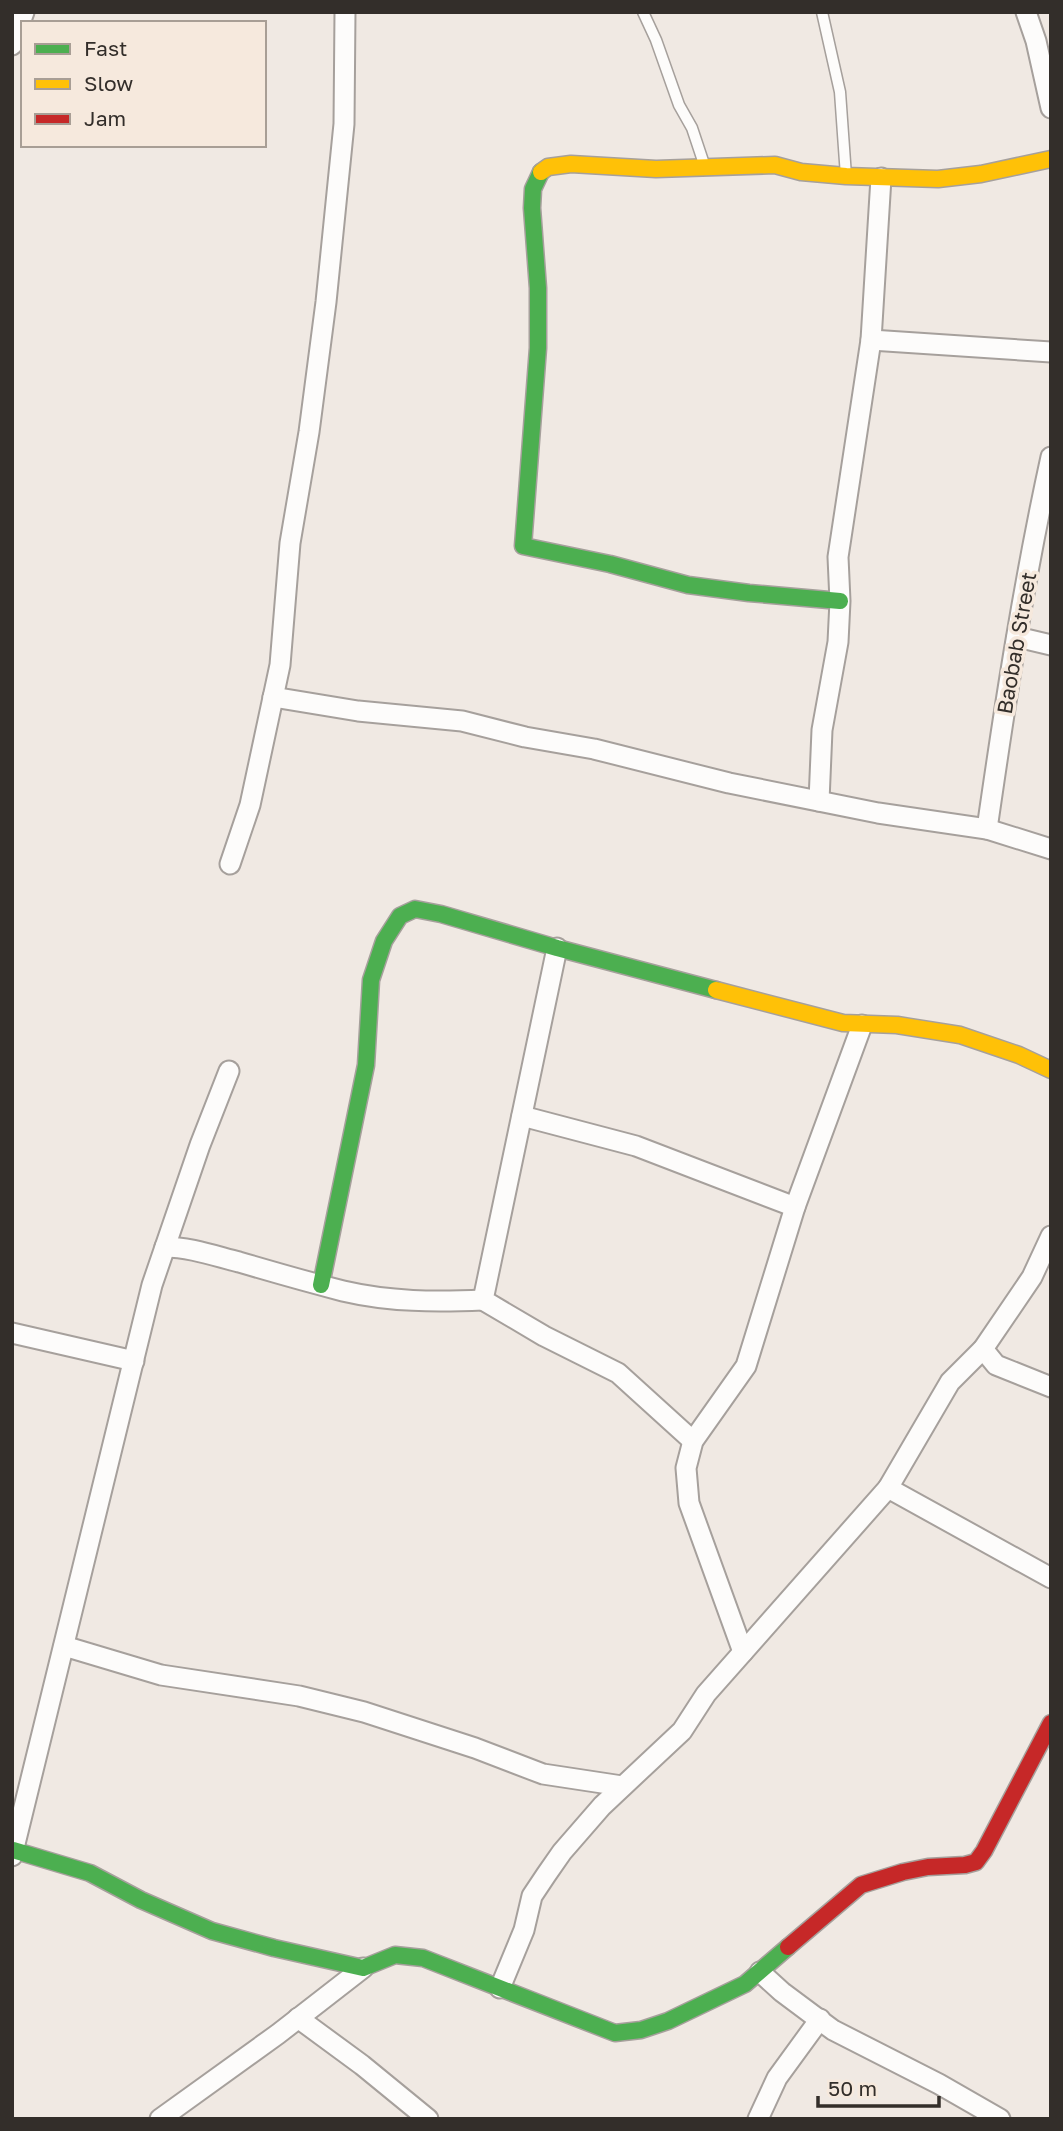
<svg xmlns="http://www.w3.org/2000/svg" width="1063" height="2131" font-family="'Golos Text',sans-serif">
  <rect width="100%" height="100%" fill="#f0e9e3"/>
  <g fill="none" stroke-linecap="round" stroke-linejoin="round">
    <defs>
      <g id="lane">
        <polyline points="643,12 656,40 679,105 692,128 704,164"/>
        <polyline points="822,12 840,92 846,176"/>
      </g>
      <g id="street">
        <polyline points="1026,12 1036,41 1051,108"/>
        <polyline points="12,45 24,12"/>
        <polyline points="871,340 1051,352"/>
        <polyline points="1017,637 1051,645"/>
        <polyline points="273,697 358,711 462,721 525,737 594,749 729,783 878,813 987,829 1051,849"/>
        <polyline points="819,801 822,730 838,642 840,601 838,557 871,340 881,178"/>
        <path d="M 987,829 C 1005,704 1024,580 1051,457"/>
        <polyline points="230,864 250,805 280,665 290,543 309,432 326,302 344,124 345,12"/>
        <polyline points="557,948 483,1300 544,1336 618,1373 693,1441"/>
        <polyline points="522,1116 636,1146 795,1207"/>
        <polyline points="1051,1236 1032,1277 983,1349 950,1382 888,1488 1051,1578"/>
        <path d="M 165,1247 C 189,1247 215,1256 239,1262 C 273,1272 308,1282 343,1291 C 390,1302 435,1302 483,1300"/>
        <polyline points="12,1333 134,1361"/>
        <polyline points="983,1349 996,1365 1051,1387"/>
        <polyline points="64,1646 161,1675 299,1696 364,1712 475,1748 543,1774 622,1786"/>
        <polyline points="743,1652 689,1503 686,1468 693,1441 746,1366 795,1207 862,1025"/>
        <polyline points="12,1856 152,1285 200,1145 229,1071"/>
        <polyline points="760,1972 782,1992 833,2030 939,2084 1000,2119"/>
        <polyline points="500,1988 524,1930 532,1896 546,1875 562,1852 602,1806 682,1731 706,1694 888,1488"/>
        <polyline points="298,2018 362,2065 428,2119"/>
        <polyline points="160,2119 278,2034 363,1968"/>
        <polyline points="758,2119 777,2078 820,2019"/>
      </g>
      <g id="fast">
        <polyline points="541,172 533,189 532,208 538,288 538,348 523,546 610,564 688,585 749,593 840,601"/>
        <polyline points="321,1285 366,1065 371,980 384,941 400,916 415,909 441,914 557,948 716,990"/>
        <polyline points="13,1850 90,1873 141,1900 212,1931 274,1948 363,1968 395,1955 423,1958 615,2033 641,2030 668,2021 745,1984 788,1947"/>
      </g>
      <g id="slow">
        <polyline points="541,172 548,167 571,164 656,169 775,165 801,172 846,176 938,179 981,174 1051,159"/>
        <polyline points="716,990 843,1023 897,1025 960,1035 1019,1055 1051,1070"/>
      </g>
      <polyline id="jam" points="788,1947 861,1885 903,1872 928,1867 965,1865 976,1862 984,1851 1051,1723"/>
    </defs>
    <use href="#lane" stroke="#a6a09c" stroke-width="13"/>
    <use href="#street" stroke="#a6a09c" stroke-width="23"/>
    <use href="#fast" stroke="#a6a09c" stroke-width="19"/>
    <use href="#slow" stroke="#a6a09c" stroke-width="19"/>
    <use href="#jam" stroke="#a6a09c" stroke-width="19"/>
    <use href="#lane" stroke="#fdfcfb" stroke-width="10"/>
    <use href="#street" stroke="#fdfcfb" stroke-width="19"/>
    <use href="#fast" stroke="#4caf50" stroke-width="16"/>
    <use href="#slow" stroke="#ffc107" stroke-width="16"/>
    <use href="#jam" stroke="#c62828" stroke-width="16"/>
  </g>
  <g text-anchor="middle" stroke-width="7" stroke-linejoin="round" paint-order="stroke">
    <g font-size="21" fill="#332e2a" stroke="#f6e9dd">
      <text transform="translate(1017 643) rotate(-80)" y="7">Baobab Street</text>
    </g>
  </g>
  <rect width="1063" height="2131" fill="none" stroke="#332e2a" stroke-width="28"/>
  <rect x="21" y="21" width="245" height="126" fill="#f6e9dd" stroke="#a89e95" stroke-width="2"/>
  <rect x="35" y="44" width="35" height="10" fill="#4caf50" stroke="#a89e95" stroke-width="2"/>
  <text x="84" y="56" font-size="21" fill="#332e2a">Fast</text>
  <rect x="35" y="79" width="35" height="10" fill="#ffc107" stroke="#a89e95" stroke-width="2"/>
  <text x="84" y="91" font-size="21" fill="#332e2a">Slow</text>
  <rect x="35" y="114" width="35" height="10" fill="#c62828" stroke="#a89e95" stroke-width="2"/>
  <text x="84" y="126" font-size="21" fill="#332e2a">Jam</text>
  <path d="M818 2096v10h121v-10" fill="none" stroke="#332e2a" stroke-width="3.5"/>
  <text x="828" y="2096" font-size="21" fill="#332e2a" stroke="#f6e9dd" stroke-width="5" paint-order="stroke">50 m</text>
</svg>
